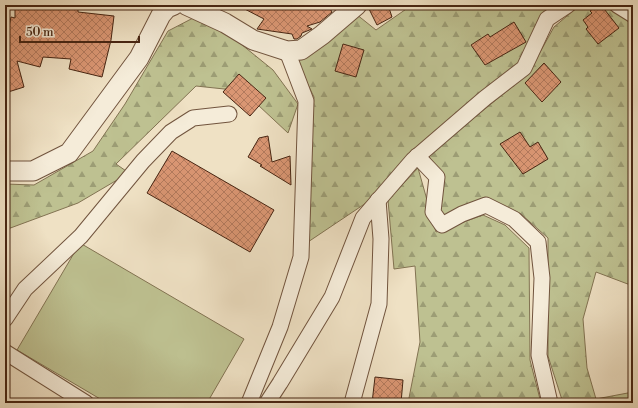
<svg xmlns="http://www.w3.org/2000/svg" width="638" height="408" font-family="'Libre Bodoni',serif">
  <defs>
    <pattern id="forest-firs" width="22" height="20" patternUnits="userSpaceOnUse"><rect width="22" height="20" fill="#bec191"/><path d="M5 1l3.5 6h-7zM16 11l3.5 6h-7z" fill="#9c9d75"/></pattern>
    <pattern id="building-cross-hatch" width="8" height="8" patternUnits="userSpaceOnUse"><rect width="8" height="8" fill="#da9673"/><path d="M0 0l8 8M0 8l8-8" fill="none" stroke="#b37a5d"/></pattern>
  </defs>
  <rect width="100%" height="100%" fill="#efe1c4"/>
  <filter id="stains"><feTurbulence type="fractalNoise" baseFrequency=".005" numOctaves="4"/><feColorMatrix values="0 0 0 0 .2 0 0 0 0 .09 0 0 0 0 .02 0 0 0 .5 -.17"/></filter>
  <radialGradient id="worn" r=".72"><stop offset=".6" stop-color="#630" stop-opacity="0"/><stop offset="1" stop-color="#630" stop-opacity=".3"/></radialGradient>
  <polygon fill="#bec191" stroke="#827352" points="80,243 244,339 207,403 107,403 17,350"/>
  <g fill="url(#forest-firs)" stroke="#827352">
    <polygon points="412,5 560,5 517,66 372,199 305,244 314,97 293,55 356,14 376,30"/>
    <polygon points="580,5 633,5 633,286 596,272 583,319 587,368 596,399 633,392 633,403 563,403 548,356 548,238 521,214 485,197 445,217 439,209 444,178 428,155 528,74 554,27"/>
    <polygon points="195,17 236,40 273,70 298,104 288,133 243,91 196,86 116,164 129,173 78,203 5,230 5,184 34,185 93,151 125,104 168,31"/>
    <polygon points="418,168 436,232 483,215 505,225 529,248 530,360 541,403 408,403 420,342 415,266 394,269 388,200"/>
  </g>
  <g fill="url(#building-cross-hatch)" stroke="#472512">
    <polygon points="15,5 78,5 78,12 114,16 111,40 102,77 69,69 71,59 43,57 40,67 17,61 24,87 5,93 5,31 8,31 11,17 15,18"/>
    <polygon points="237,5 283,5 301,6 300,5 328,5 332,12 320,22 307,26 312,29 302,33 301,36 297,39 294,39 292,34 257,29 264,19"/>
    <polygon points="368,5 388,5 392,17 377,25 368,7"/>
    <polygon points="598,5 601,5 619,28 598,44 586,29 588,27 583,20 592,13 590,11"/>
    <polygon points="514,22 526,42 485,65 471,45 488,34 490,37"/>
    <polygon points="343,44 364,50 356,77 335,71"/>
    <polygon points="544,63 561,82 542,102 525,83"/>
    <polygon points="239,74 266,98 250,116 223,92"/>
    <polygon points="520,132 530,147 538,142 548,159 523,174 500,144"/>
    <polygon points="268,136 272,162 290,156 291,185 260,166 262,165 248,157 259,138"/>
    <polygon points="172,151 274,210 250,252 147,193"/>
    <polygon points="375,377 403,380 401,403 372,403"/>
  </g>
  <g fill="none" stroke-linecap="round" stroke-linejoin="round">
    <defs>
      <g id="minor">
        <polyline points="617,5 633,15"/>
        <polyline points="417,156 437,177 433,212 442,225 462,214 486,205 514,219 538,242 542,278 539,355 550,403"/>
        <polyline points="5,319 25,289 81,236 143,161 171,132 193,118 229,114"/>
        <polyline points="5,352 86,403"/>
        <polyline points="249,403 280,327 301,257 306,101 287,51"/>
        <polyline points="267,403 280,383 332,297 363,218 413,160 485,98 524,68 547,19 568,5"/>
        <polyline points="352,403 379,304 381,239 378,200"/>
      </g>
      <g id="tertiary">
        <polyline points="186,5 225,23 253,40 287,51 301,50 322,35 357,5"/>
        <polyline points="5,171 33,171 69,153 139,58 161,15 167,8 174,5"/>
      </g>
    </defs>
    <use href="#minor" stroke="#71543e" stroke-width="17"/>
    <use href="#tertiary" stroke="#71543e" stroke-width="21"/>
    <use href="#minor" stroke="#f5ecd9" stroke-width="15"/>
    <use href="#tertiary" stroke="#f5ecd9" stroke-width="19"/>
  </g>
  <rect width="638" height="408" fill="none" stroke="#efe1c4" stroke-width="20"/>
  <rect x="6" y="6" width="626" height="396" fill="none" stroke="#472512" stroke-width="2"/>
  <rect x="10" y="10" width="618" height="388" fill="none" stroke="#472512"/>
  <path d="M20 36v6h119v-6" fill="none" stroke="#472512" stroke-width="2"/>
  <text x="26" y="36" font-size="12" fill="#472512" stroke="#f5ecd9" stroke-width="3" paint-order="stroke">50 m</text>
  <rect width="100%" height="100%" filter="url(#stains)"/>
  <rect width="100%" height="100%" fill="url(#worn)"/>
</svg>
